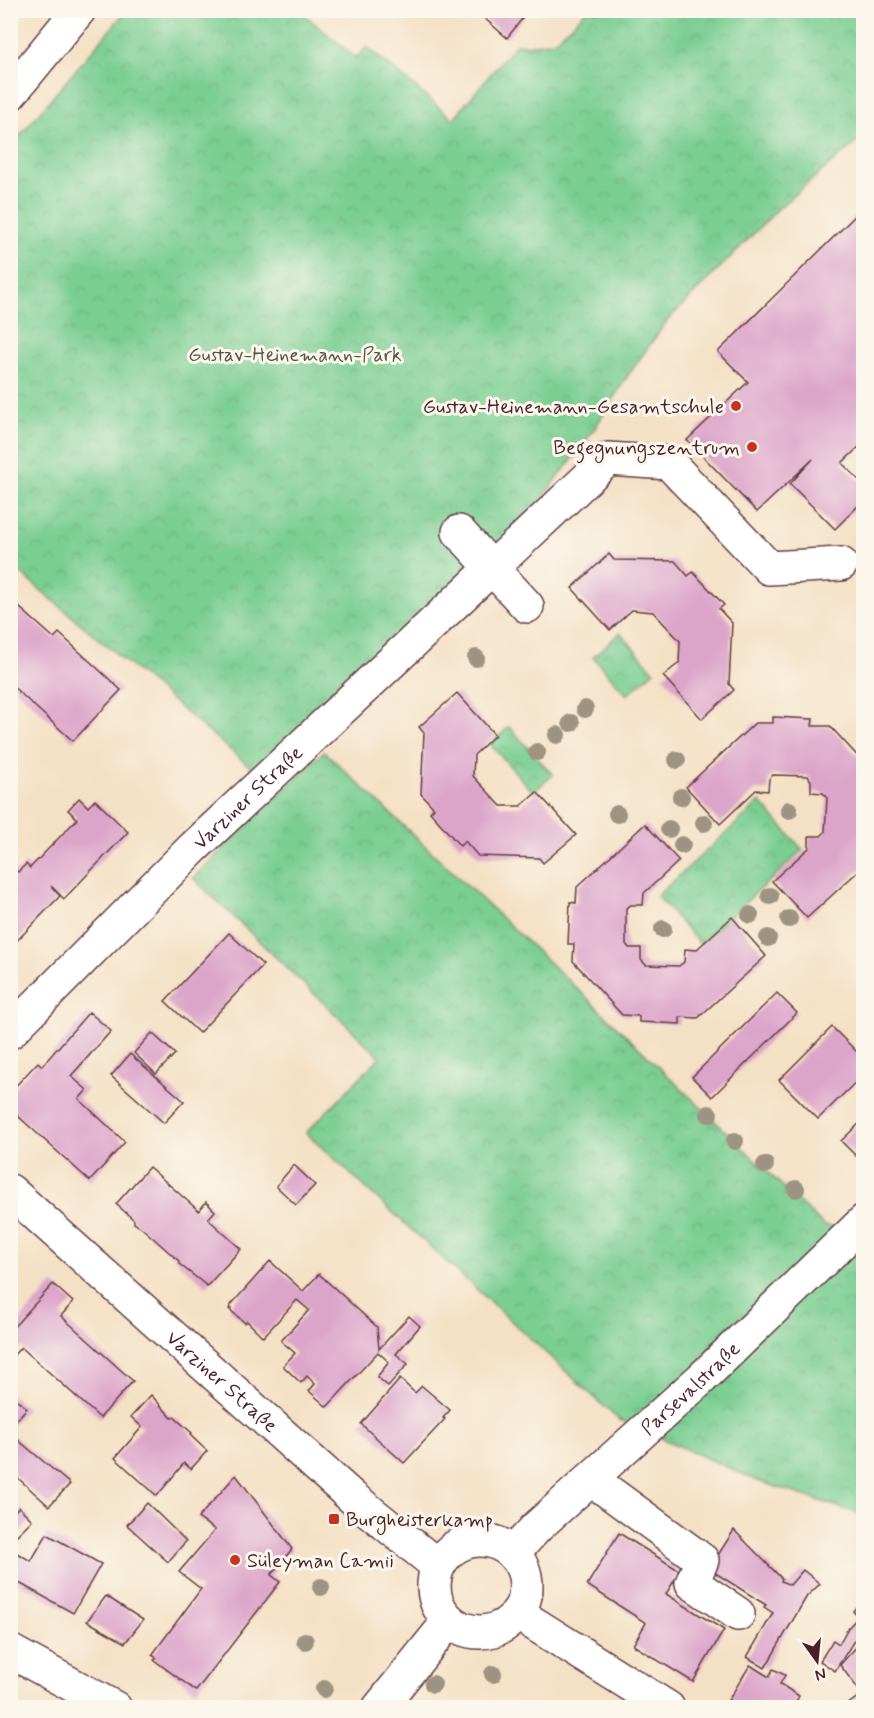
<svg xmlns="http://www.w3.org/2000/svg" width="874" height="1718" font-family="Mynerve,sans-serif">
  <defs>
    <pattern id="park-crowns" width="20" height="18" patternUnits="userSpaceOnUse" patternTransform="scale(1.5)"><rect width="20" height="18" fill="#7ace92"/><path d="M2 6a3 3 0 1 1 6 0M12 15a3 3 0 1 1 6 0" fill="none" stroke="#6bb07e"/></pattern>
  </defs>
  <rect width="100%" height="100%" fill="#fbf7ec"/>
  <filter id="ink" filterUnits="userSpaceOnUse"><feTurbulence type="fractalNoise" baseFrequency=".0167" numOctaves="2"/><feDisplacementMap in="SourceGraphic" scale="12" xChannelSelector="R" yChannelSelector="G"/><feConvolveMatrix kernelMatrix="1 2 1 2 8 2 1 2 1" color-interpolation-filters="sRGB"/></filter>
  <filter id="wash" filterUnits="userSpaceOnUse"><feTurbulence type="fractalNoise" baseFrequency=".008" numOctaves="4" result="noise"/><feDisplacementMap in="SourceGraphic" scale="24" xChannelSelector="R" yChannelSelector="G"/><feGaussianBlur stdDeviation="1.35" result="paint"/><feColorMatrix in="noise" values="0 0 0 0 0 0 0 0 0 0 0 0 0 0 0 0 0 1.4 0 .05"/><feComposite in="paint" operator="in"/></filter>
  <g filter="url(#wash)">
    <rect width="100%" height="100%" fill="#f4e0c4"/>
    <g fill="url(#park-crowns)" stroke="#62765e" stroke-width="1.5">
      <polygon points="126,11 300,11 356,58 367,47 453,119 516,44 526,45 555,41 586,11 863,11 863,137 782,205 666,322 624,381 593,431 504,549 254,770 11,565 11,146"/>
      <polygon points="620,633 654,671 627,695 593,657"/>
      <polygon points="509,727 553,775 533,792 490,744"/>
      <polygon points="324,751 588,999 824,1226 863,1230 863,1515 758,1481 618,1419 306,1133 380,1057 193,878"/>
      <polygon points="760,802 803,850 700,944 657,896"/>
    </g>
    <g id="blocks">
      <g fill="#dba4c9">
        <polygon points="475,10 529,10 507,38"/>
        <polygon points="864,207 864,442 842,463 864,485 864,500 835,529 790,484 813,459 757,512 687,440 748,382 718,352"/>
        <polygon points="609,554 614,560 675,561 688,576 693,572 724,605 719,609 732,623 729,684 734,690 702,719 663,676 679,663 680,641 653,612 632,610 610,630 572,588"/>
        <polygon points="10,599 54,638 59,633 121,690 73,741 10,684"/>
        <polygon points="457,693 495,735 474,755 473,776 501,806 521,806 537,792 576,835 543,863 539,858 478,856 465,841 460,846 430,812 434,808 421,794 424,733 419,727"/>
        <polygon points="773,717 813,719 812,726 830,726 864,763 864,866 807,918 772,881 809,848 809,836 821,836 825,832 827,798 823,793 811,792 811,781 808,776 773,775 769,779 768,791 756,790 720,824 686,787 755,723 773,723"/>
        <polygon points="79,798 88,807 95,800 128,832 64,899 51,886 60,896 10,948 10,866 18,872 26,864 30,868 77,819 68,810"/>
        <polygon points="645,824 679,861 644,893 643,905 631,905 626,908 626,944 629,948 641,948 641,960 646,965 679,966 684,962 685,949 696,950 732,917 766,956 698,1018 680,1017 680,1024 639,1022 639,1016 622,1015 573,961 574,944 568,944 570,902 576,903 577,887"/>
        <polygon points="229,933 263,965 199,1033 165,1001"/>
        <polygon points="777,993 797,1013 712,1097 692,1077"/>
        <polygon points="89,1012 111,1031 71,1076 87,1090 79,1099 125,1142 90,1181 10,1109 10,1092 38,1062 42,1066"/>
        <polygon points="832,1027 864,1059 864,1074 818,1119 779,1080"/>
        <polygon points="152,1033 175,1054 156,1074 134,1053"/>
        <polygon points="130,1054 184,1101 164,1123 111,1076"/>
        <polygon points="864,1119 864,1164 841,1141"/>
        <polygon points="294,1165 315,1185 296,1205 276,1186"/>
        <polygon points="149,1167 199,1211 206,1202 215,1211 208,1219 241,1249 207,1286 179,1264 179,1261 143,1229 134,1223 134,1220 116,1204"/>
        <polygon points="270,1261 303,1291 319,1274 377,1327 379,1349 409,1316 420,1326 396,1354 408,1364 388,1386 377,1377 389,1362 378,1352 327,1407 309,1391 315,1384 307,1376 301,1383 283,1366 295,1353 281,1341 309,1310 297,1300 263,1337 247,1321 245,1323 229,1309 231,1308 230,1306"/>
        <polygon points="53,1284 73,1302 61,1316 133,1381 100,1418 21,1347 13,1356 10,1354 10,1331"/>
        <polygon points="400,1379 415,1393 422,1386 450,1410 443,1418 445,1419 404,1463 361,1424"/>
        <polygon points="10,1394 27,1408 10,1427"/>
        <polygon points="151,1395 172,1418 174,1417 192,1433 190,1435 207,1451 191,1469 184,1463 157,1496 115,1458 142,1427 131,1417"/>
        <polygon points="10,1433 70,1484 49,1506 10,1471"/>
        <polygon points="236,1475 292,1549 271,1575 280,1582 196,1691 154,1660 157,1658 152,1655 201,1589 179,1572 215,1530 198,1518"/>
        <polygon points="147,1503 186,1541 168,1562 127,1525"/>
        <polygon points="19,1507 32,1520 16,1536 10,1531 10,1516"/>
        <polygon points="734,1530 782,1579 781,1581 790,1585 803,1570 820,1584 807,1596 765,1668 747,1657 773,1613 764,1607 766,1605 709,1569"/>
        <polygon points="619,1533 680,1571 666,1594 724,1630 693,1682 633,1645 646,1623 587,1585"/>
        <polygon points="47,1534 101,1564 73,1613 10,1578 10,1549 31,1561"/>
        <polygon points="106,1596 143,1620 125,1643 87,1621"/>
        <polygon points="864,1602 864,1632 855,1639 835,1671 820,1661 833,1640 839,1644 848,1628 858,1617 853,1611"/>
        <polygon points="859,1644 864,1650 864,1707 844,1707 862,1694 840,1665"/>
        <polygon points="750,1665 769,1677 773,1669 785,1675 780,1684 799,1696 793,1707 732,1707 726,1704"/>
      </g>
    </g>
  </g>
  <g filter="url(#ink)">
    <use href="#blocks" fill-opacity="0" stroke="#643c42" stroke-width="1.5"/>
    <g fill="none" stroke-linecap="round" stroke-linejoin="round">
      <defs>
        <g id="minor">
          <polyline points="10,94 79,10"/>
          <polyline points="459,532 492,568 608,459 669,463 769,568 841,564"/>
          <path id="s1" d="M 10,1032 L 193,848 L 492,568 L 527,606"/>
          <path id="s2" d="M 10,1191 L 353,1498 L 438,1566"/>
          <polyline points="591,1479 702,1560 692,1583 738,1614"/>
          <circle cx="480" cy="1586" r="46"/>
          <path id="s3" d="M 513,1553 L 537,1527 L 702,1378 L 864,1221"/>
          <polyline points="517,1613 668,1708"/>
          <polyline points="10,1651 115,1708"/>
          <polyline points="379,1708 449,1621"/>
        </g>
      </defs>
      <use href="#minor" stroke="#643c42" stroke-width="36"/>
      <use href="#minor" stroke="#fff" stroke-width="33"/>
    </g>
    <g fill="#9e9381">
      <circle cx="476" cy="658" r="9"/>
      <circle cx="585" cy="709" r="9"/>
      <circle cx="571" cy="723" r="9"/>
      <circle cx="557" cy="735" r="9"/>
      <circle cx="537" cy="752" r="9"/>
      <circle cx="677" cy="760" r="9"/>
      <circle cx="681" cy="797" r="9"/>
      <circle cx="789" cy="810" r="9"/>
      <circle cx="617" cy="814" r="9"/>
      <circle cx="704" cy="823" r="9"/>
      <circle cx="669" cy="829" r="9"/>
      <circle cx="682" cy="845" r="9"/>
      <circle cx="770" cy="896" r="9"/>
      <circle cx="750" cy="915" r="9"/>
      <circle cx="789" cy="919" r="9"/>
      <circle cx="663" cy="929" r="9"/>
      <circle cx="768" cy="938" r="9"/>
      <circle cx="709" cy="1114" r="9"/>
      <circle cx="735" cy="1141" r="9"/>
      <circle cx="765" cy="1165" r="9"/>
      <circle cx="796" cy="1189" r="9"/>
      <circle cx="321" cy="1587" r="9"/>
      <circle cx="305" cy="1641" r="9"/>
      <circle cx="493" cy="1674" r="9"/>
      <circle cx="433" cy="1684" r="9"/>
      <circle cx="324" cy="1689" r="9"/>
    </g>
  </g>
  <g fill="#c8321e" stroke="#fbf7ec" stroke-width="2">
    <circle cx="736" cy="406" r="6"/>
    <circle cx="752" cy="447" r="6"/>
    <rect x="328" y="1513" width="12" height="12" rx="3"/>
    <circle cx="235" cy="1560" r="6"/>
  </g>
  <g text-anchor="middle" stroke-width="6" stroke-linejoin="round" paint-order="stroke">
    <g font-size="20" fill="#58544a" stroke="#fbf7ec">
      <text x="295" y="361">Gustav-Heinemann-Park</text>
    </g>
    <g font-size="20" fill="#4a1f2b" stroke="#fbf7ec" text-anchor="end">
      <text x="724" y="413">Gustav-Heinemann-Gesamtschule</text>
      <text x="740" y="454">Begegnungszentrum</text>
      <text x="346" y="1526" text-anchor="start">Burgheisterkamp</text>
      <text x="247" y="1567" text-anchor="start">Süleyman Camii</text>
    </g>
    <g font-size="20" fill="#4a1f2b" stroke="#fbf7ec">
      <text dy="7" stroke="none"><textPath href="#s1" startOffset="334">Varziner Straße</textPath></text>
      <text dy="7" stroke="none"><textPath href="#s2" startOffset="285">Varziner Straße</textPath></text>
      <text dy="7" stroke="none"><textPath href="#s3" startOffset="242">Parsevalstraße</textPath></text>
    </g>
  </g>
  <rect width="874" height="1718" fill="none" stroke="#fbf7ec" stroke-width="36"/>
  <g transform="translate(817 1661) rotate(165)" stroke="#fbf7ec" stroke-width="4.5" paint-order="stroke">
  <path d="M0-4.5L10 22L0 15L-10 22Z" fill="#4a1f2b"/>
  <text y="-9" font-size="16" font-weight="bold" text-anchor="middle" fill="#4a1f2b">N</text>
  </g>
</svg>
